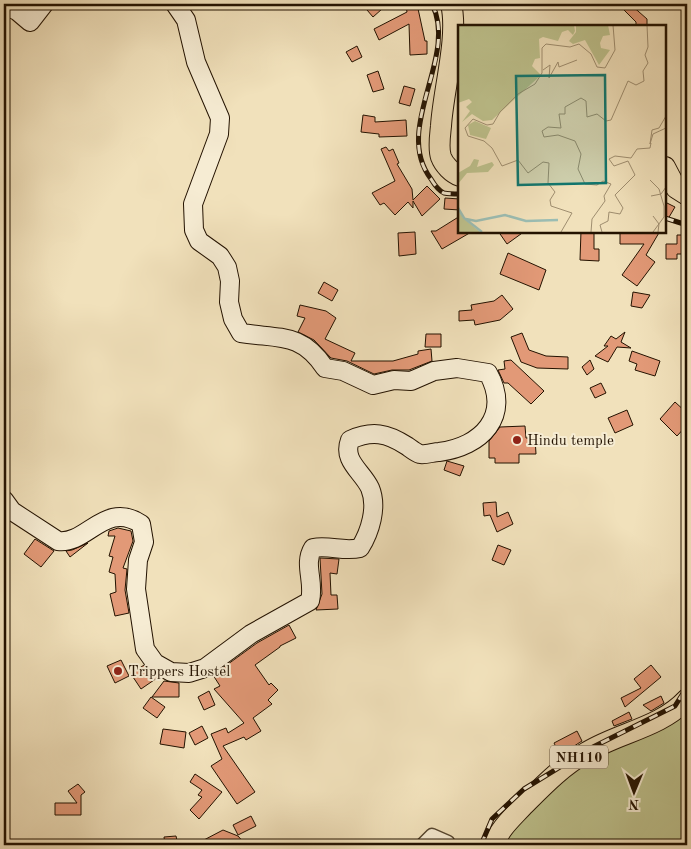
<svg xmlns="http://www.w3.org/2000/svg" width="691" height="849" font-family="'Old Standard TT',serif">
  <rect width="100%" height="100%" fill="#f1e1bb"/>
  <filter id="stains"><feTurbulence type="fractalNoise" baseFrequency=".004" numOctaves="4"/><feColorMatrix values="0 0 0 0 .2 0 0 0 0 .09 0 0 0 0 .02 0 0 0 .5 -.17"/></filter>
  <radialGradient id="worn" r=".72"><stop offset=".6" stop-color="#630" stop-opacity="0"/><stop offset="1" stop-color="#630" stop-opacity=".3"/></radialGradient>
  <polygon fill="#bec28d" stroke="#706a46" points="687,713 687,845 502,845 504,839 573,769"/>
  <g fill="#e29977" stroke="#231200">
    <polygon points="373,4 378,4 382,9 373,17 367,10"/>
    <polygon points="417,4 425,41 427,41 427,54 410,55 409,24 379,40 374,29 407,12 406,6"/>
    <polygon points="630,4 647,19 647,26 636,26 636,22 624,10"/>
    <polygon points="357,46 362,57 352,62 346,52"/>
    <polygon points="378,71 384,89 373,92 367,75"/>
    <polygon points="404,86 415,89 410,106 399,103"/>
    <polygon points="363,115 375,117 375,122 406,120 407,136 379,137 379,134 361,132"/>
    <polygon points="386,147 389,151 393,149 399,163 397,164 412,189 413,200 427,186 440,199 422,216 413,201 413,208 408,202 395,215 384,203 380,205 372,193 395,181 381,149"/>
    <polygon points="445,198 460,199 460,210 444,209"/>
    <polygon points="665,202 675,207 665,224"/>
    <polygon points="460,216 460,231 473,231 442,249 431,231 436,231"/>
    <polygon points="498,231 525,231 507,244"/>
    <polygon points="581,231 594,231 594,249 599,249 599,261 580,260"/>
    <polygon points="620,231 660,231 646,255 655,262 637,286 622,275 644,244 620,244"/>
    <polygon points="415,232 416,254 399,256 398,233"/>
    <polygon points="677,235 687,235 687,254 677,254 677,259 666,259 666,244 677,244"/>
    <polygon points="508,253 546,270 539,290 500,274"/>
    <polygon points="324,282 338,290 332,301 318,293"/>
    <polygon points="633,292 650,295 642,308 631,306"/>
    <polygon points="502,295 513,309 500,320 475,325 474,320 459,321 459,311 472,310 471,305 494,301"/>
    <polygon points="300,305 326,311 336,318 325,339 355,353 351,361 393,361 418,354 418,351 431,349 432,361 409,370 392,370 374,374 347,361 331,358 314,340 298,332 305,318 297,316"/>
    <polygon points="625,332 621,342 631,348 617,347 608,362 595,356 608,346 604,346 611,336 616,339"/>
    <polygon points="522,333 529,350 546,356 568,357 568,369 537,368 521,362 511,337"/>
    <polygon points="426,334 441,334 441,347 425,347"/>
    <polygon points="632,351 660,361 655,376 635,370 637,364 629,361"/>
    <polygon points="511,360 544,391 531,404 508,383 504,383 498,370 505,369 504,361"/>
    <polygon points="590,360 594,369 587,375 582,367"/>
    <polygon points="601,383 606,393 595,398 590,388"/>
    <polygon points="675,402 687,413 687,425 677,436 660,419"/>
    <polygon points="627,410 633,425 615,433 608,418"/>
    <polygon points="525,426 526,438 535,438 536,454 519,454 519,463 495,463 495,458 489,458 489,441 500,427"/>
    <polygon points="447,461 464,466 460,476 444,470"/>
    <polygon points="496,502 497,517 508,512 513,524 497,532 490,515 484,516 483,503"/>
    <polygon points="118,528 131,531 133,541 123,568 127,569 125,590 129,613 115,616 110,594 116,592 115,574 109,572 113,557 109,556 115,536 108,536 109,531"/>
    <polygon points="35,539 54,551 41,567 24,554"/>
    <polygon points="88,543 70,557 66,551 72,550"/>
    <polygon points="498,545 511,550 504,565 492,560"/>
    <polygon points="320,558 339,559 337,574 330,573 331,595 337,595 338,609 316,610 322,594"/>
    <polygon points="289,625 296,638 280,646 280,647 255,665 269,685 271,683 278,690 268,700 272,704 253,718 261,731 246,740 244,737 223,746 255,792 237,804 211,766 222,759 211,734 226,728 228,733 244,723 214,689 220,686 213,675 257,643"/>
    <polygon points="121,660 129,676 115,683 107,666"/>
    <polygon points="144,665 157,678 141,689 131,674"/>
    <polygon points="651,665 661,677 625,707 621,698 641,688 634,679"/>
    <polygon points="164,681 179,683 179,697 152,697"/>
    <polygon points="209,691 215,705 204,710 198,697"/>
    <polygon points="661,696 664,703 651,711 643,705"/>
    <polygon points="151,697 165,707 157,718 143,708"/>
    <polygon points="629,712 632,719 614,726 612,721"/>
    <polygon points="202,726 208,738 195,745 189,733"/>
    <polygon points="163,729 186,732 184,748 160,744"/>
    <polygon points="577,731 582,741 560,755 554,743"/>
    <polygon points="195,774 222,792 199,819 190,810 202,797 198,795 202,790 190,782"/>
    <polygon points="78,784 85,792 81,795 81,815 55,815 55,803 77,803 68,791"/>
    <polygon points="251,816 256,826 238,835 233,825"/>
    <polygon points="223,830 238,836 246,845 212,845 202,841"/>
    <polygon points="176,836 178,845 165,845 164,837"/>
  </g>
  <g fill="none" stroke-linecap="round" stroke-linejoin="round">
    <defs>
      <polyline id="minor" points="422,845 432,835 448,842 447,845"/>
      <g id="secondary">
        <polyline points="4,5 17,11 30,22 44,4"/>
        <path d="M 4,500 L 12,511 L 58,541 C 87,545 105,500 141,524 L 144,542 L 138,560 L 136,589 L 145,649 L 155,663 L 171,672 L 189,673 L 205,668 L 251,634 L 310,601 C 315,582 303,564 313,548 C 330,545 344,552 360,548 C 370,532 378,507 370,488 C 362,471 342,461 350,440 C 372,430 387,433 407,446 C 410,448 416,453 420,454 C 425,455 434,452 439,452 C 481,447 512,416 488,373 L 457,368 L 434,371 L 411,381 L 394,380 L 373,385 L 343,371 L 325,368 C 301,332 279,339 241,333 L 233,319 L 229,302 L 230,281 L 227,267 L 220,256 L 199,241 L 194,230 L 193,204 L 219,134 L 220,118 L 196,62 L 186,20 L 175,4"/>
      </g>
      <g id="trunk">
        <path d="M 451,4 C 459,36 443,91 441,126 C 440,136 438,148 441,157 C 444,165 452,173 460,176"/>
        <polyline points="665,167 676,188 687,195"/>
        <path d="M 494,845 C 499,829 512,818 523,806 C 543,786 562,766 587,752 C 620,732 660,728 687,699"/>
      </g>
    </defs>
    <use href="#minor" stroke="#56462f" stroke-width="15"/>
    <use href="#secondary" stroke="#231200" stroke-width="20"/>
    <use href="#trunk" stroke="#231200" stroke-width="22"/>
    <use href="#minor" stroke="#f6ecd3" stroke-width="12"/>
    <use href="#secondary" stroke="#f6ecd3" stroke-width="18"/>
    <use href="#trunk" stroke="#f1e1bb" stroke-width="20"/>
    <defs>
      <g id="rail">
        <path d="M 432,4 C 459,57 392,128 431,179 C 434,184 439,191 444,193 C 449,194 455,194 460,194"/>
        <polyline points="665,218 687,225"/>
        <polyline points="481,845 492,819 524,789 591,748 675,706 687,687"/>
      </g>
    </defs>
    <use href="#rail" stroke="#231200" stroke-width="5"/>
    <use href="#rail" stroke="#f6ecd3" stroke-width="3" stroke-dasharray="9" stroke-linecap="butt"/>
  </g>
  <g fill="#8f2418" stroke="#f6ecd3" stroke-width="2">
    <circle cx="517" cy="440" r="5"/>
    <circle cx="118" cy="671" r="5"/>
  </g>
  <g text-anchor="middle" stroke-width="4" stroke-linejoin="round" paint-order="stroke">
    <rect fill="#f6ecd3" stroke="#62533f" stroke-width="1" x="550" y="745.5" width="58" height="23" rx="4"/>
    <g font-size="14" font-weight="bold" fill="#231200">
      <text x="579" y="762">NH110</text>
    </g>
    <g font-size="15" fill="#231200" stroke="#f6ecd3" text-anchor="start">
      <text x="527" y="445">Hindu temple</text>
      <text x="128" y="676">Trippers Hostel</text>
    </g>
  </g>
  <g transform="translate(458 25)">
    <rect width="208" height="208" fill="#f1e1bb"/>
    <path d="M 0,0 L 116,0 L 117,6 L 115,10 L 110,5 L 104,7 L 100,16 L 85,12 L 81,14 L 82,33 L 77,34 L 74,41 L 83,50 L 34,95 L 25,96 L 14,89 L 4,97 L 12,86 L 8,82 L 14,77 L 11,74 L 0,78 ZM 118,0 L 150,0 L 152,10 L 145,11 L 142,18 L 143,23 L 152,25 L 141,40 L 127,15 L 115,19 L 111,16 L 118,7 ZM 17,96 L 33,103 L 28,114 L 12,110 L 10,100 ZM 16,134 L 21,135 L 19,142 L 34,137 L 36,140 L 30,147 L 9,148 L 0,159 L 0,148 L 12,141 ZM 0,184 L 5,193 L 22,207 L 0,207 Z" fill="#bec28d"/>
    <path fill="none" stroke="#9bbdb3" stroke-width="2.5" d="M 0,183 L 6,193 L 24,207M 8,194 L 18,196 L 47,190 L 68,196 L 100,195"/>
    <path fill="none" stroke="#9f8e70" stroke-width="1" d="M 85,45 L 92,40 L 91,53 L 100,37 L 101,42 L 119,35M 208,91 L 201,103 L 194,105 L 192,119 L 195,109 L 208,103M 192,155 L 201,164 L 206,181 L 206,192 L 195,207M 193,171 L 203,169 L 208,162M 195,191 L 201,199 L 200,207M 103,207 L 114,188 L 93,181 L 92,175 L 97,167 L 90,158 L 91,138 L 85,137 L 70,148 L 60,135 L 44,141 L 34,123 L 26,116 L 10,111 L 7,103 L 15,94 L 29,100 L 35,99 L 42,87 L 60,69 L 77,59 L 84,48 L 84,23 L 88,19 L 112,22 L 121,19 L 133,29 L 139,42 L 147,43 L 157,25 L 155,0M 133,207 L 134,194 L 147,176 L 146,171 L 153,159 L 145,156 L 139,160 L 127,159 L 120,144 L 123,129 L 117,116 L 100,110 L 86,112 L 84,106 L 90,102 L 103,103 L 101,89 L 107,89 L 107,82 L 123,73 L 128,76 L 129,92 L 139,89 L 148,96 L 153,95 L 170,56 L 178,60 L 186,56 L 185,46 L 190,38 L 187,30 L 190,22 L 189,0M 144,207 L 142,200 L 150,196 L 151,187 L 162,189 L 165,183 L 157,170 L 177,150 L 170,136 L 156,141 L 151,134 L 157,131 L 173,133 L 179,124 L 192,123 L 193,118"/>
    <path fill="#0f766e" fill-opacity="0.15" stroke="#0f766e" stroke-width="2.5" d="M 147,50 L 148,158 L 60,160 L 58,51 Z"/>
    <rect width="208" height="208" fill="none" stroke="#231200" stroke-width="2.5"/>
  </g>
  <rect width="691" height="849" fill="none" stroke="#f1e1bb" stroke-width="20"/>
  <rect x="5" y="5" width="681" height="839" fill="none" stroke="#231200" stroke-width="2.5"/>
  <rect x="10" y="10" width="671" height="829" fill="none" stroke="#231200"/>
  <g transform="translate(634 792) rotate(181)" stroke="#f6ecd3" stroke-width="4" paint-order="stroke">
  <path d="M0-4L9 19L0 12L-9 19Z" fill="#231200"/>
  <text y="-8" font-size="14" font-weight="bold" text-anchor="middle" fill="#231200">N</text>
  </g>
  <rect width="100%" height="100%" filter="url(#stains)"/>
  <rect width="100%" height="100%" fill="url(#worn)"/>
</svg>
